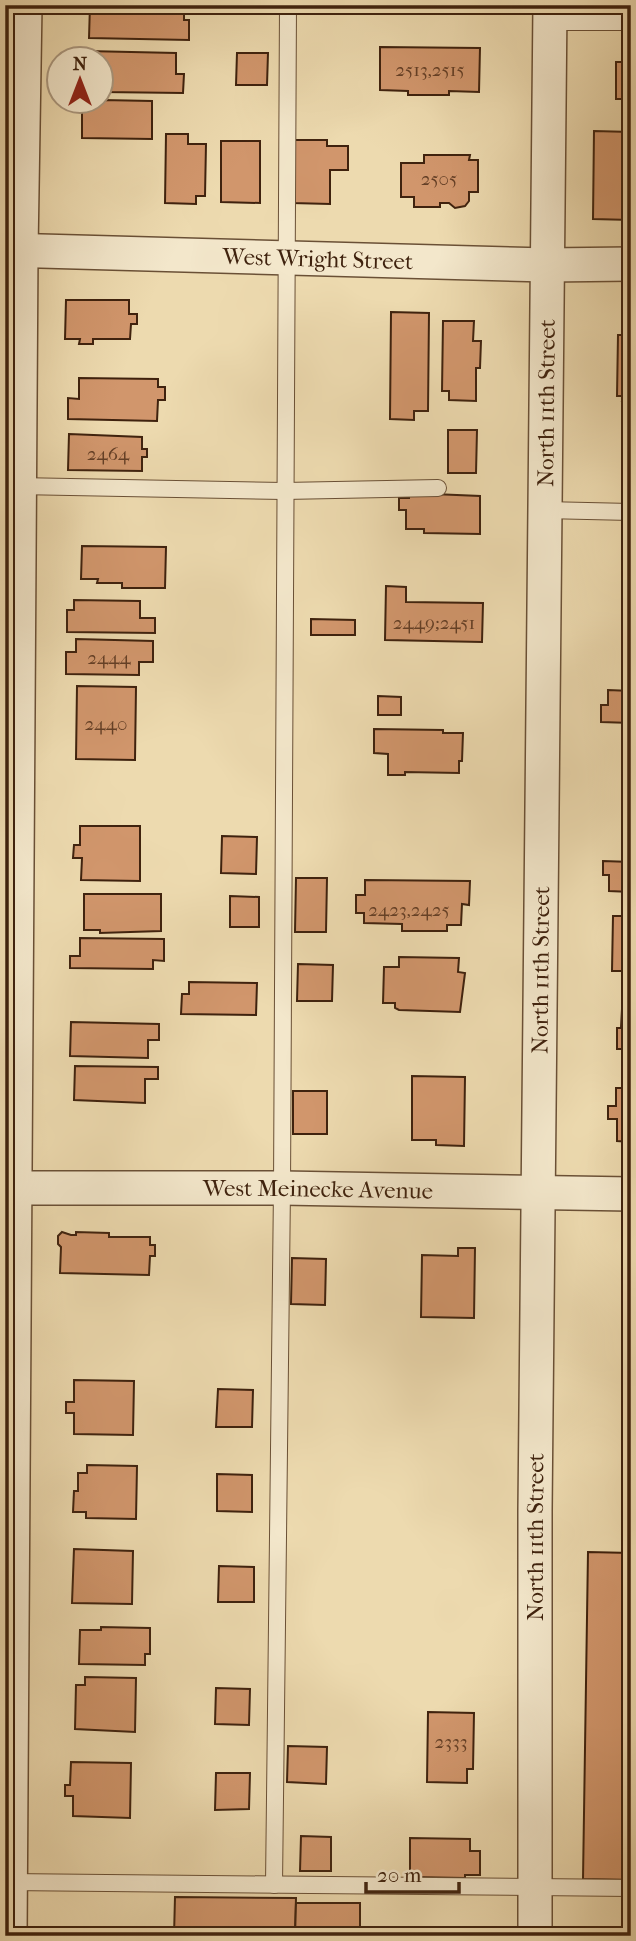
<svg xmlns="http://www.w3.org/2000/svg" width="636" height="1941" font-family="'IM FELL French Canon',serif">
  <rect width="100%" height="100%" fill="#eddaaf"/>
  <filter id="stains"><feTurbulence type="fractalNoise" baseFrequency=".00286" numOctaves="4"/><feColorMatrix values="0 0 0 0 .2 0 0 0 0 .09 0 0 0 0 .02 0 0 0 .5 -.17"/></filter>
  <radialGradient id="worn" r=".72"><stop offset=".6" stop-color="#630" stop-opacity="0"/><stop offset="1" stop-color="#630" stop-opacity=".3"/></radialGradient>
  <g fill="#d1966c" stroke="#3f220e" stroke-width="2">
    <polygon points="90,5 184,5 184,20 189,20 189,40 89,38"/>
    <polygon points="380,47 480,48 479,92 449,91 449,95 408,95 408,91 380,90"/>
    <polygon points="86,51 176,53 176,74 184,74 183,93 102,92 102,60 86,60"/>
    <polygon points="237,53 268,53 267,85 236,85"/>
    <rect x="616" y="62" width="15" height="37"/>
    <polygon points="102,100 152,101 152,139 82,138 82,102"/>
    <polygon points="594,131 631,132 631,220 593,219"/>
    <polygon points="166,134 188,134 188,144 206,144 205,196 196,196 196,204 165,203"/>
    <polygon points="292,140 327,140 327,146 348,146 348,170 330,170 330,204 292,203"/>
    <polygon points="221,141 260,141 260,203 221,202"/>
    <polygon points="424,155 470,155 469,160 478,160 478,192 469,192 469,201 465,206 455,208 449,203 440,203 440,207 414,207 414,197 401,197 401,163 424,163"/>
    <polygon points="66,300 129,300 129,314 137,314 137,324 131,324 130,339 93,339 93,344 79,344 80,339 65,339"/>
    <polygon points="391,312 429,313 428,411 414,411 414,420 390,419"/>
    <polygon points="443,321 474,321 473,341 481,341 480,368 476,368 476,401 449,400 449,391 442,391"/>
    <polygon points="624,329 631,329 631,401 622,401 623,396 617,396 618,335 623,335"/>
    <polygon points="79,378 158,379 158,387 165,387 165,400 158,400 157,421 68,419 68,398 79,399"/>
    <polygon points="448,430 477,430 476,473 448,473"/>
    <polygon points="69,434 142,437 142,449 147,449 147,457 142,457 142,471 68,470"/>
    <polygon points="409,493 480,496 480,534 424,533 424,529 406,529 406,510 399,510 399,498 409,498"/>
    <polygon points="82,546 166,547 165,588 122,588 122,583 97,583 98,579 81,579"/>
    <polygon points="386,586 406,587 406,602 483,603 482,642 385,640"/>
    <polygon points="74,600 140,601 140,618 155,618 155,633 67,632 67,610 74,610"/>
    <polygon points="311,619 355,620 355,635 311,635"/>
    <polygon points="76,639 153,641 153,662 139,662 139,675 66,674 66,652 76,652"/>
    <polygon points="77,686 136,687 135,760 76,759"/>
    <polygon points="608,690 631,691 631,723 601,722 601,705 608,705"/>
    <polygon points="378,696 401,697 401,715 378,715"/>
    <polygon points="374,729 443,730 443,733 463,733 462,761 459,761 459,773 405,772 405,775 388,775 388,754 374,753"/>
    <polygon points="80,826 140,826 140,881 81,880 82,858 73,858 74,845 80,845"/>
    <polygon points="222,836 257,837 256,874 221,873"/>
    <polygon points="603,861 631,862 631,892 609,891 609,875 603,875"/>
    <polygon points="296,878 327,878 326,932 295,932"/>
    <polygon points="365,880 470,881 469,905 462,904 461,925 447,925 447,931 402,931 402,924 364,923 364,913 356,913 356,895 365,895"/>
    <polygon points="84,894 161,894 161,931 100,933 100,930 84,930"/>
    <polygon points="230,896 259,897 259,927 230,927"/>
    <polygon points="624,910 631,911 631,980 624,980 622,971 612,971 613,916 624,916"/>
    <polygon points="80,938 164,939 164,961 153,960 153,969 70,968 70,956 80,956"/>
    <polygon points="399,957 459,958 458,972 465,973 460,1012 399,1010 395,1008 395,1003 383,1003 384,967 399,967"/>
    <polygon points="298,964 333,965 332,1001 297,1001"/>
    <polygon points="189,982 257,983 256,1015 181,1014 182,994 189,994"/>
    <polygon points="630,1002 631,1002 631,1056 629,1049 617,1049 617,1028 621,1028 622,1009 630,1009"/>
    <polygon points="71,1022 159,1024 159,1040 148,1040 148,1058 70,1056"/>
    <polygon points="75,1066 158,1067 158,1079 145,1079 145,1103 74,1100"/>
    <polygon points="412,1076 465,1077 464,1146 436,1145 436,1140 412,1140"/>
    <polygon points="616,1088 631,1088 631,1142 617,1141 617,1119 608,1119 608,1106 616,1106"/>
    <rect x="293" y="1091" width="34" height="43"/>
    <polygon points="62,1232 71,1235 76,1235 76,1232 109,1233 109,1237 150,1237 150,1245 155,1245 155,1256 150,1256 149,1275 60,1273 61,1247 58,1244 58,1236"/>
    <polygon points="458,1248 475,1248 474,1318 421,1317 422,1255 458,1256"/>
    <polygon points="292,1258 326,1259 325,1305 291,1304"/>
    <polygon points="74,1380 134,1381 133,1435 74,1434 74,1413 66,1413 66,1402 74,1402"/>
    <polygon points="218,1389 253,1390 252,1427 216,1427"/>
    <polygon points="87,1465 137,1466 136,1519 86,1518 86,1512 73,1512 74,1491 78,1491 78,1473 87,1473"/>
    <polygon points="217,1474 252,1475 252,1512 217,1511"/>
    <polygon points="74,1549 133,1551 132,1604 72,1603"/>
    <polygon points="588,1552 631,1553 631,1880 583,1879"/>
    <polygon points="219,1566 254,1567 254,1602 218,1602"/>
    <polygon points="101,1627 150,1628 150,1654 145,1654 145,1665 79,1664 80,1630 101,1630"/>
    <polygon points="85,1677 136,1678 135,1732 75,1729 76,1685 85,1685"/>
    <polygon points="216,1688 250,1689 249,1725 215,1724"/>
    <polygon points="428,1712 474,1713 473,1769 467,1769 467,1783 427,1782"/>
    <polygon points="288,1746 327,1747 326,1784 287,1782"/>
    <polygon points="71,1762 131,1763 130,1818 73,1816 73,1796 65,1796 65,1785 70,1785"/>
    <polygon points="216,1773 250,1773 249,1809 215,1810"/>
    <polygon points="301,1836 331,1837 331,1871 300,1871"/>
    <polygon points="410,1838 470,1839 470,1851 480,1851 480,1875 465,1875 465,1878 410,1877"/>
    <polygon points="175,1897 296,1898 295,1936 174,1936"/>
    <polygon points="296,1903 360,1903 360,1936 295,1936"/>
  </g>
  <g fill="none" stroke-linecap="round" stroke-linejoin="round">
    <defs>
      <g id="service">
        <polyline points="549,22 631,22"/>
        <polyline points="17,486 284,491 438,488"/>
        <polyline points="544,510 631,512"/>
        <polyline points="7,1882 631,1888"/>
        <polyline points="274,1885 282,1188 288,5"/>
      </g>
      <g id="minor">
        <path id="s1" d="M 5,250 L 547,265 L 631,264"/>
        <path id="s2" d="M 5,1188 L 282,1188 L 631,1194"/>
        <polyline points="10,1936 21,250 25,5"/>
        <path id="s3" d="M 535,1936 L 535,1511 L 550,5"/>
      </g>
    </defs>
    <use href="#service" stroke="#6a5036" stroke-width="18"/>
    <use href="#minor" stroke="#6a5036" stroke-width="36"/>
    <use href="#service" stroke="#f3e7cb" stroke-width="16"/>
    <use href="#minor" stroke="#f3e7cb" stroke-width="33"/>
  </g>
  <g text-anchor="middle" stroke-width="7" stroke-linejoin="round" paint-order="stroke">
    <g font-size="19" fill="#643f26">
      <text x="430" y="76">2513,2515</text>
      <text x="439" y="185">2505</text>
      <text x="108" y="460">2464</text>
      <text x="434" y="629">2449;2451</text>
      <text x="109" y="664">2444</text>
      <text x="106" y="730">2440</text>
      <text x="409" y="916">2423,2425</text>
      <text x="451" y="1748">2333</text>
    </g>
    <g font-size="23" fill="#3f220e" stroke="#f3e7cb">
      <text dy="8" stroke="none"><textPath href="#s1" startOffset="313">West Wright Street</textPath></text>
      <text dy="8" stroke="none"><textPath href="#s3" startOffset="1533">North 11th Street</textPath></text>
      <text dy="8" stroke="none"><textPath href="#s3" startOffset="966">North 11th Street</textPath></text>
      <text dy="8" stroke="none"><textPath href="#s2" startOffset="313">West Meinecke Avenue</textPath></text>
      <text dy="8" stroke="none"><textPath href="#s3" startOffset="399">North 11th Street</textPath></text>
    </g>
  </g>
  <rect width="636" height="1941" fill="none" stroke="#eddaaf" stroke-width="28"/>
  <rect x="7" y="7" width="622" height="1927" fill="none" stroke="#3f220e" stroke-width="3.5"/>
  <rect x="14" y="14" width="608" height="1913" fill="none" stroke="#3f220e" stroke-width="2"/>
  <g transform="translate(80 80)"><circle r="33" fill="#f3e7cb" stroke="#ab987f" stroke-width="2"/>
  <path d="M0-5L12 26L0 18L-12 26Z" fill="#8f2418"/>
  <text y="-10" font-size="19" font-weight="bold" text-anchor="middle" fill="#3f220e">N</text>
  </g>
  <path d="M366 1882v10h93v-10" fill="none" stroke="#3f220e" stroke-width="3.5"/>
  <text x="377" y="1882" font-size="21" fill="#3f220e" stroke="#f3e7cb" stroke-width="5" paint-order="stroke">20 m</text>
  <rect width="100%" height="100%" filter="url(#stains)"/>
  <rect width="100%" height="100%" fill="url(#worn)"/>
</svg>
